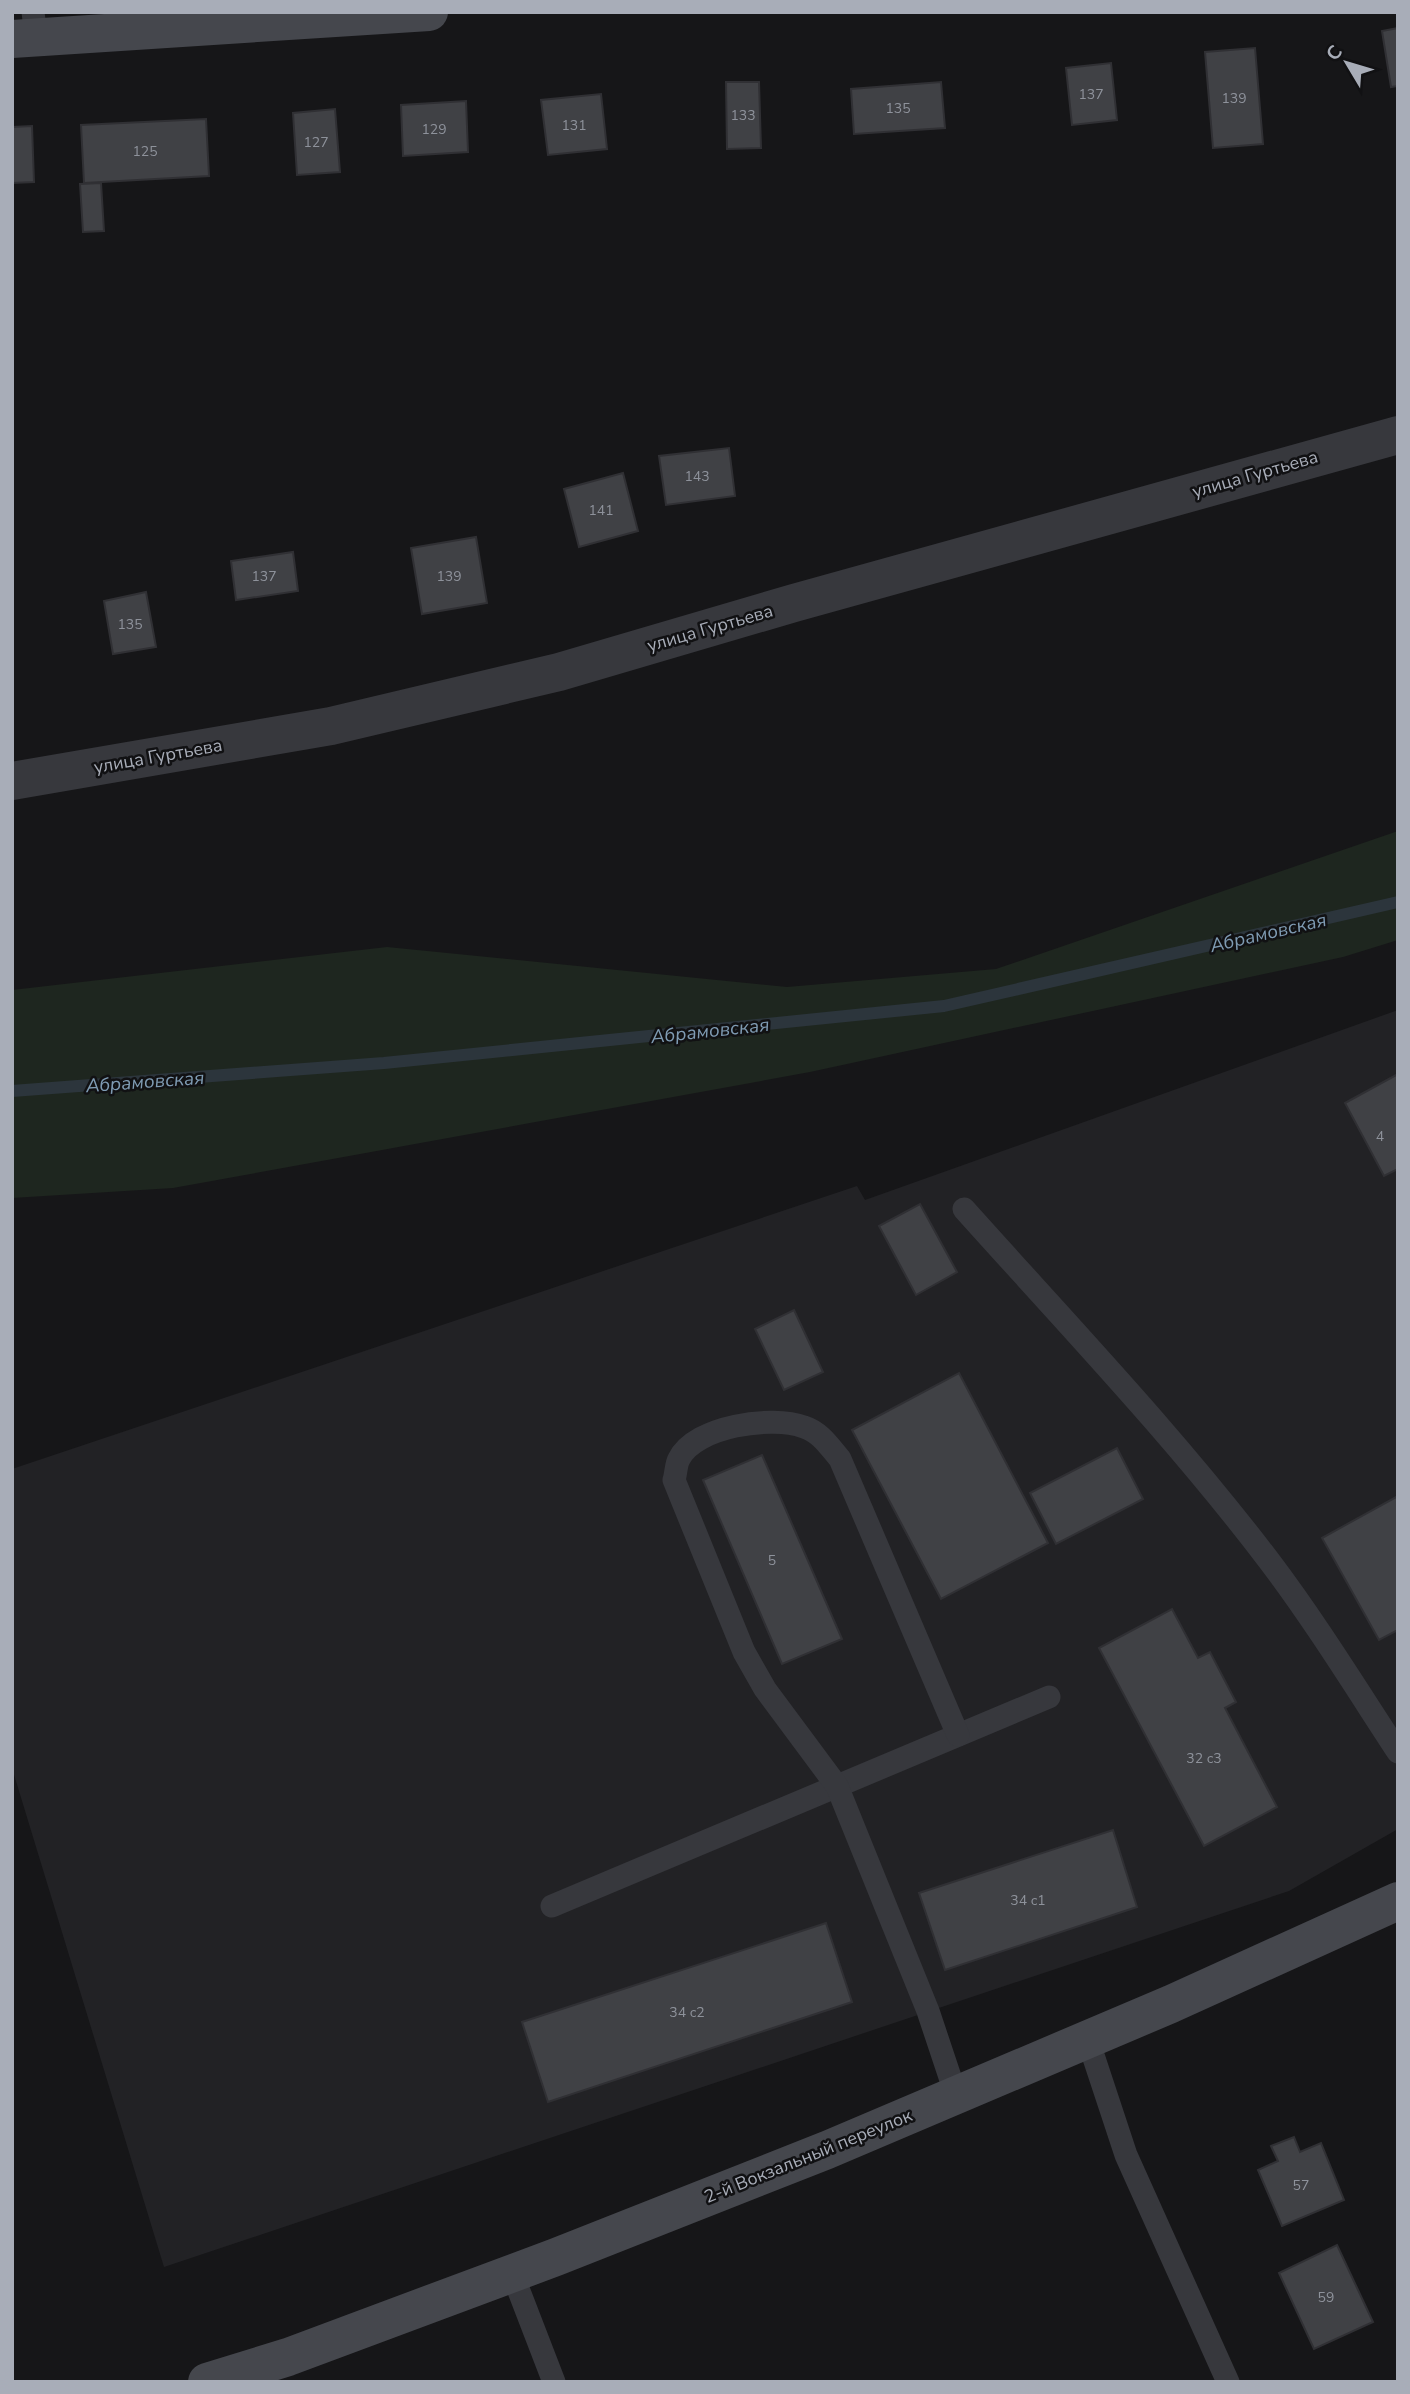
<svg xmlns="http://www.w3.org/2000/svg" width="1410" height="2394" font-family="'Nunito Sans',sans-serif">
  <rect width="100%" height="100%" fill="#161618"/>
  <polygon fill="#222225" points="1398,1010 1398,1829 1289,1891 164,2267 12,1768 12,1469 857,1186 865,1200"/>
  <polygon fill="#1e261f" points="1398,831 1398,940 1343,957 810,1072 173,1188 12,1198 12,990 387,947 787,987 996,969"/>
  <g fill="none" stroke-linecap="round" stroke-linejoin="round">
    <polyline stroke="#2c353c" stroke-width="12" points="12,1091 384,1063 944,1006 1398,902"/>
  </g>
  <g fill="#404145" stroke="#303034" stroke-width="2">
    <polygon points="1398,28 1398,86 1391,87 1382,31"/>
    <polygon points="1255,48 1263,144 1213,148 1205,52"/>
    <polygon points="1111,63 1117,120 1072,125 1066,68"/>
    <polygon points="726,82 759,82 761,148 727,149"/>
    <polygon points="941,82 945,128 854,134 851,89"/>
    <polygon points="601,94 607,149 548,155 541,100"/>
    <polygon points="466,101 468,152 403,156 401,105"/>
    <polygon points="335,109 340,172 297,175 293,113"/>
    <polygon points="206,119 209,176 84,183 81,125"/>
    <polygon points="32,126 34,182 12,183 12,127"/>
    <polygon points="101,183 104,231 83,232 80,184"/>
    <polygon points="729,448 735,496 666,505 659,456"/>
    <polygon points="623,473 638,531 579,547 564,489"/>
    <polygon points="476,537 487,603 422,614 411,548"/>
    <polygon points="293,552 298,591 236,600 231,561"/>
    <polygon points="146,592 156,647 113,654 104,601"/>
    <polygon points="1398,1074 1398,1169 1384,1176 1345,1103"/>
    <polygon points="920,1204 957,1272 916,1295 879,1226"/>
    <polygon points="794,1310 823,1372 784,1390 755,1329"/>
    <polygon points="959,1373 1048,1543 941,1599 852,1430"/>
    <polygon points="1117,1448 1143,1499 1056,1544 1030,1493"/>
    <polygon points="762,1455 842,1639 782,1664 703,1480"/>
    <polygon points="1398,1496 1398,1630 1379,1640 1322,1538"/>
    <polygon points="1172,1609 1198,1658 1210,1652 1236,1702 1225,1708 1277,1807 1204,1846 1099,1648"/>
    <polygon points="1113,1830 1137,1907 945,1970 919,1893"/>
    <polygon points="826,1923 852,2002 548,2102 522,2022"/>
    <polygon points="1294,2137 1300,2152 1321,2143 1344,2200 1282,2226 1258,2170 1278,2161 1271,2146"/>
    <polygon points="1337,2245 1373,2322 1314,2349 1279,2273"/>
  </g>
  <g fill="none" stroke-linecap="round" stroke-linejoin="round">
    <g stroke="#37383d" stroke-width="23">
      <polyline points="33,12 36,37"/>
      <path d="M 964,1209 C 1068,1325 1176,1438 1270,1562 C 1316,1623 1356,1688 1398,1752"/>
      <polyline points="552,1906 1049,1697"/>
      <polyline points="1088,2040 1126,2155 1228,2382"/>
      <path d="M 956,2095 L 928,2011 L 837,1786 L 765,1689 L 744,1652 L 674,1480 C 676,1474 676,1464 679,1459 C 695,1426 772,1415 804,1427 C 820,1432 829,1446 840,1459 L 958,1735"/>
      <polyline points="512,2273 554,2382"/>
    </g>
    <polyline stroke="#37383d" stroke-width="38" points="12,781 331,726 559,672 794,603 1398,435"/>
    <g stroke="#45474d" stroke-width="38">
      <polyline points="12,39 429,12"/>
      <polyline points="207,2382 288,2357 556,2257 827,2150 1171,2004 1398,1901"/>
    </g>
  </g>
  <g text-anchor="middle" stroke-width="5" stroke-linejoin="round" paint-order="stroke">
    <g font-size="14" fill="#8e929b">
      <text x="1091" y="99">137</text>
      <text x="1234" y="103">139</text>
      <text x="898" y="113">135</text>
      <text x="743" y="120">133</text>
      <text x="574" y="130">131</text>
      <text x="434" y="134">129</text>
      <text x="316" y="147">127</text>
      <text x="145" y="156">125</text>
      <text x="697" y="481">143</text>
      <text x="601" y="515">141</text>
      <text x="264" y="581">137</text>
      <text x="449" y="581">139</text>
      <text x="130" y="629">135</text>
      <text x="1380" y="1141">4</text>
      <text x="772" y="1565">5</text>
      <text x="1204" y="1763">32 с3</text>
      <text x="1028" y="1905">34 с1</text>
      <text x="687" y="2017">34 с2</text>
      <text x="1301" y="2190">57</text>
      <text x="1326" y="2302">59</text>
    </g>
    <g font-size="18" fill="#a8adb8" stroke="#111113">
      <text transform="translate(1255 474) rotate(-16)" y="6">улица Гуртьева</text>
      <text transform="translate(710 628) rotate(-16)" y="6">улица Гуртьева</text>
      <text transform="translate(158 756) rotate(-10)" y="6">улица Гуртьева</text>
      <text transform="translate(808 2156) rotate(-22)" y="6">2-й Вокзальный переулок</text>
    </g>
    <g font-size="19" font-style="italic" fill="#7f9bb3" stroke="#111113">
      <text transform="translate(1268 932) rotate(-13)" y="7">Абрамовская</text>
      <text transform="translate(710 1030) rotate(-6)" y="7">Абрамовская</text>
      <text transform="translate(145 1081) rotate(-4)" y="7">Абрамовская</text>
    </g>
  </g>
  <rect width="1410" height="2394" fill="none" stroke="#a8adb8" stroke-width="28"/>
  <g transform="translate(1347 63) rotate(308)" stroke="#111113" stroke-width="5" paint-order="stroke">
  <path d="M0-5L12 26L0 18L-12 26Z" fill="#a8adb8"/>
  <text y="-10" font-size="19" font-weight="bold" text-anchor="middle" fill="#a8adb8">С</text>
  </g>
</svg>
